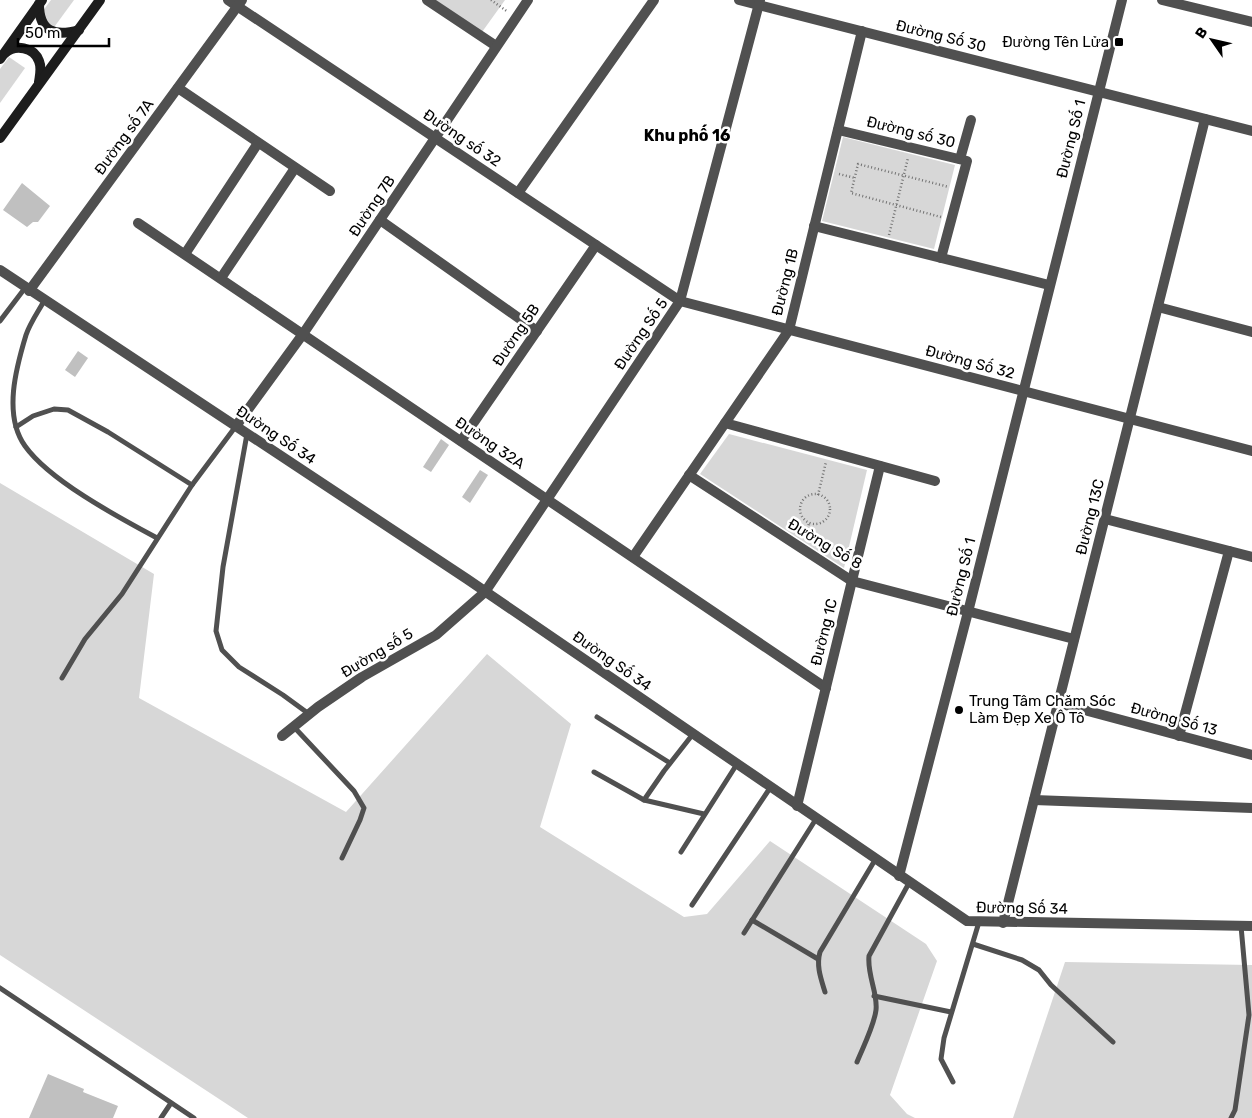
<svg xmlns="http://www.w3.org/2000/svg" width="1252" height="1118" font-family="Rubik,sans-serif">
  <rect width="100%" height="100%" fill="#fff"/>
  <g fill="#d7d7d7">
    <polygon points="51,0 74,0 52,30 36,20"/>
    <polygon points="432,0 505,0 482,32"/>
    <polygon points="9,57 25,68 0,103 0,69"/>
    <polygon points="843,137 955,165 934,249 822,221"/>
    <polygon points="729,434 867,470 844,568 700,474"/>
    <polygon points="0,483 154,574 139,698 346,812 487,654 571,724 540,827 684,917 707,914 770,841 926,944 937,961 890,1095 907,1114 915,1118 248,1118 0,955"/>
    <polygon points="1065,962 1252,965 1252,1118 1013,1118"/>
  </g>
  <g fill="#c0c0c0">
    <polygon points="22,183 50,206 38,222 33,222 27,227 3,210"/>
    <polygon points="78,351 88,358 75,377 65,370"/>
    <polygon points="441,439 449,445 431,472 423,467"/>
    <polygon points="480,470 488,475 470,503 462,497"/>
    <polygon points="48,1074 84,1089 83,1092 118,1106 113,1118 29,1118"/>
  </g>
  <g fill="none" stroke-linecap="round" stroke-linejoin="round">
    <g stroke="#727272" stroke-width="2.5" stroke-dasharray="1 2.5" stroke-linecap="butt">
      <polyline points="491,0 508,12"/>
      <polyline points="839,174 855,178"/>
      <polyline points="941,217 851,193 858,164 949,187"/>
      <polyline points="889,235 908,158"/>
      <circle cx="815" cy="509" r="15"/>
      <polyline points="818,495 826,462"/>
      <polyline points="806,539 809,523"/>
    </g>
    <g stroke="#505050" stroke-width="5">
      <path d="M 44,301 C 38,312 30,323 26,335 C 16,368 3,415 25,446 C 50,481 118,517 157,538"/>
      <polyline points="0,321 25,288"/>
      <polyline points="16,427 33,416 54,409 68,410 108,432 192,485"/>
      <polyline points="247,434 223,567 216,631 222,650 239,667 283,695 309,714"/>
      <polyline points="62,678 85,639 122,594 192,485 236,426"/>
      <polyline points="597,717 670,763"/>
      <polyline points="294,727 354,791 364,808 360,820 342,858"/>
      <polyline points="594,772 644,800 664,771 693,734"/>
      <polyline points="644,800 704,814"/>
      <polyline points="681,852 737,764"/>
      <polyline points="692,905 770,788"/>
      <polyline points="752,920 818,959"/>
      <polyline points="744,933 816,819"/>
      <polyline points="973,944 1022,960 1039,970 1051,985 1113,1042"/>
      <polyline points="0,988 194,1118"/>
      <path d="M 825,992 C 821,979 816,966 820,952 L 875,860"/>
      <polyline points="874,996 951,1012"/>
      <path d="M 857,1062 C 863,1047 874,1026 876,1010 C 878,993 867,975 869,956 L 909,883"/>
      <polyline points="953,1082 941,1059 944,1038 979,922"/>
      <polyline points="161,1118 171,1103"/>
      <polyline points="1231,1118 1235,1110 1249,1015 1241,926"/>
    </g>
    <g stroke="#505050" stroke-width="10">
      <polyline points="228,0 680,301 1252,451"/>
      <polyline points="427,0 496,46"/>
      <polyline points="739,0 1252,131"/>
      <polyline points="1162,0 1252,22"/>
      <polyline points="178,88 330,191"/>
      <polyline points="838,130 967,161 941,258"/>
      <polyline points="960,159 971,120"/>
      <polyline points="518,193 654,0"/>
      <polyline points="380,220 537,331"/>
      <polyline points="138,223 826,688"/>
      <polyline points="814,226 1049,285"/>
      <polyline points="185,254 258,143"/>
      <polyline points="0,270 467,579 967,921 1252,926"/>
      <polyline points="221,278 295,168"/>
      <polyline points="29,291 242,0"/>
      <polyline points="1158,307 1252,332"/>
      <polyline points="725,423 935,481"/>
      <polyline points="236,426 303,334 528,0"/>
      <polyline points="461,441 596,245"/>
      <polyline points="689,475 852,581 1074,639"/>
      <polyline points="1105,519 1252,557"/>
      <polyline points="633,557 789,330 862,31"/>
      <polyline points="1058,703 1252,755"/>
      <polyline points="282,736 318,707 362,677 436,635 485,592 680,301 760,0"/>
      <polyline points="1179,736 1229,551"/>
      <polyline points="1034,800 1252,808"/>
      <polyline points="797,806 880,466"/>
      <polyline points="899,876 968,612 1122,0"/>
      <polyline points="1003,923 1205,119"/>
    </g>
    <g stroke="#1d1d1d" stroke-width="10">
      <path d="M 39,4 C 39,32 55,37 79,30"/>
      <path d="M 5,53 C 15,44 34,47 39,61 C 42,68 40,75 39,82"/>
      <polyline points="0,59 42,0"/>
      <polyline points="0,138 100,0"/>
    </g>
  </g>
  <g fill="#000" stroke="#fff" stroke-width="2">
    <rect x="1114" y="37" width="10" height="10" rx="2.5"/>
    <circle cx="959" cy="710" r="5"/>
  </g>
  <g text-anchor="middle" stroke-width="5" stroke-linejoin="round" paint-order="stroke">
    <g font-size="15" fill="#000" stroke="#fff">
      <text transform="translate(941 36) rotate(14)" y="5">Đường Số 30</text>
      <text transform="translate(911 132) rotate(14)" y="5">Đường số 30</text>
      <text transform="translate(124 137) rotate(-54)" y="5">Đường số 7A</text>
      <text transform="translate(462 138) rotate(34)" y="5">Đường số 32</text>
      <text transform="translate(1071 139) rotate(-76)" y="5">Đường Số 1</text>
      <text transform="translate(372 206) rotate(-56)" y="5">Đường 7B</text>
      <text transform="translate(785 282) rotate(-76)" y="5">Đường 1B</text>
      <text transform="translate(641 334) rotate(-56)" y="5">Đường Số 5</text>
      <text transform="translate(516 335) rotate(-56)" y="5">Đường 5B</text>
      <text transform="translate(970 362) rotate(15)" y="5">Đường Số 32</text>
      <text transform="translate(276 435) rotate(34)" y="5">Đường Số 34</text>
      <text transform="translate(490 443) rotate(34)" y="5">Đường 32A</text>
      <text transform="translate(1090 517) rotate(-76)" y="5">Đường 13C</text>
      <text transform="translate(825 544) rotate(31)" y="5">Đường Số 8</text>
      <text transform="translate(961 577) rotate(-76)" y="5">Đường Số 1</text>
      <text transform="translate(824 632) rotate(-76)" y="5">Đường 1C</text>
      <text transform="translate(377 653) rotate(-31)" y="5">Đường số 5</text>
      <text transform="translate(612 661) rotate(35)" y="5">Đường Số 34</text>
      <text transform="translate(1174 719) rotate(15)" y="5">Đường Số 13</text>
      <text transform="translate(1022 908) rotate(1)" y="5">Đường Số 34</text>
    </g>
    <g font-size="15" fill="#000" stroke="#fff" text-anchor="end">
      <text x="1109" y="47">Đường Tên Lửa</text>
      <text x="969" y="706" text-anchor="start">Trung Tâm Chăm Sóc<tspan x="969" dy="17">Làm Đẹp Xe Ô Tô</tspan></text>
    </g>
    <g font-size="16" font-weight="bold" fill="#000" stroke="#fff">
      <text x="687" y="141">Khu phố 16</text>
    </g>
  </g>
  <g transform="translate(1212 40) rotate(304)" stroke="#ffffff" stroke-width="4" paint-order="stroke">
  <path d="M0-4L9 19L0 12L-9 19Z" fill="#000000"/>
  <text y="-8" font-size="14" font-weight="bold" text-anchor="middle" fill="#000000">B</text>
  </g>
  <path d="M18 38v8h91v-8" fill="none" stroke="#000000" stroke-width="2.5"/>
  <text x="25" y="38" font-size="15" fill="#000000" stroke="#ffffff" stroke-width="4" paint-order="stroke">50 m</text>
</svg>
